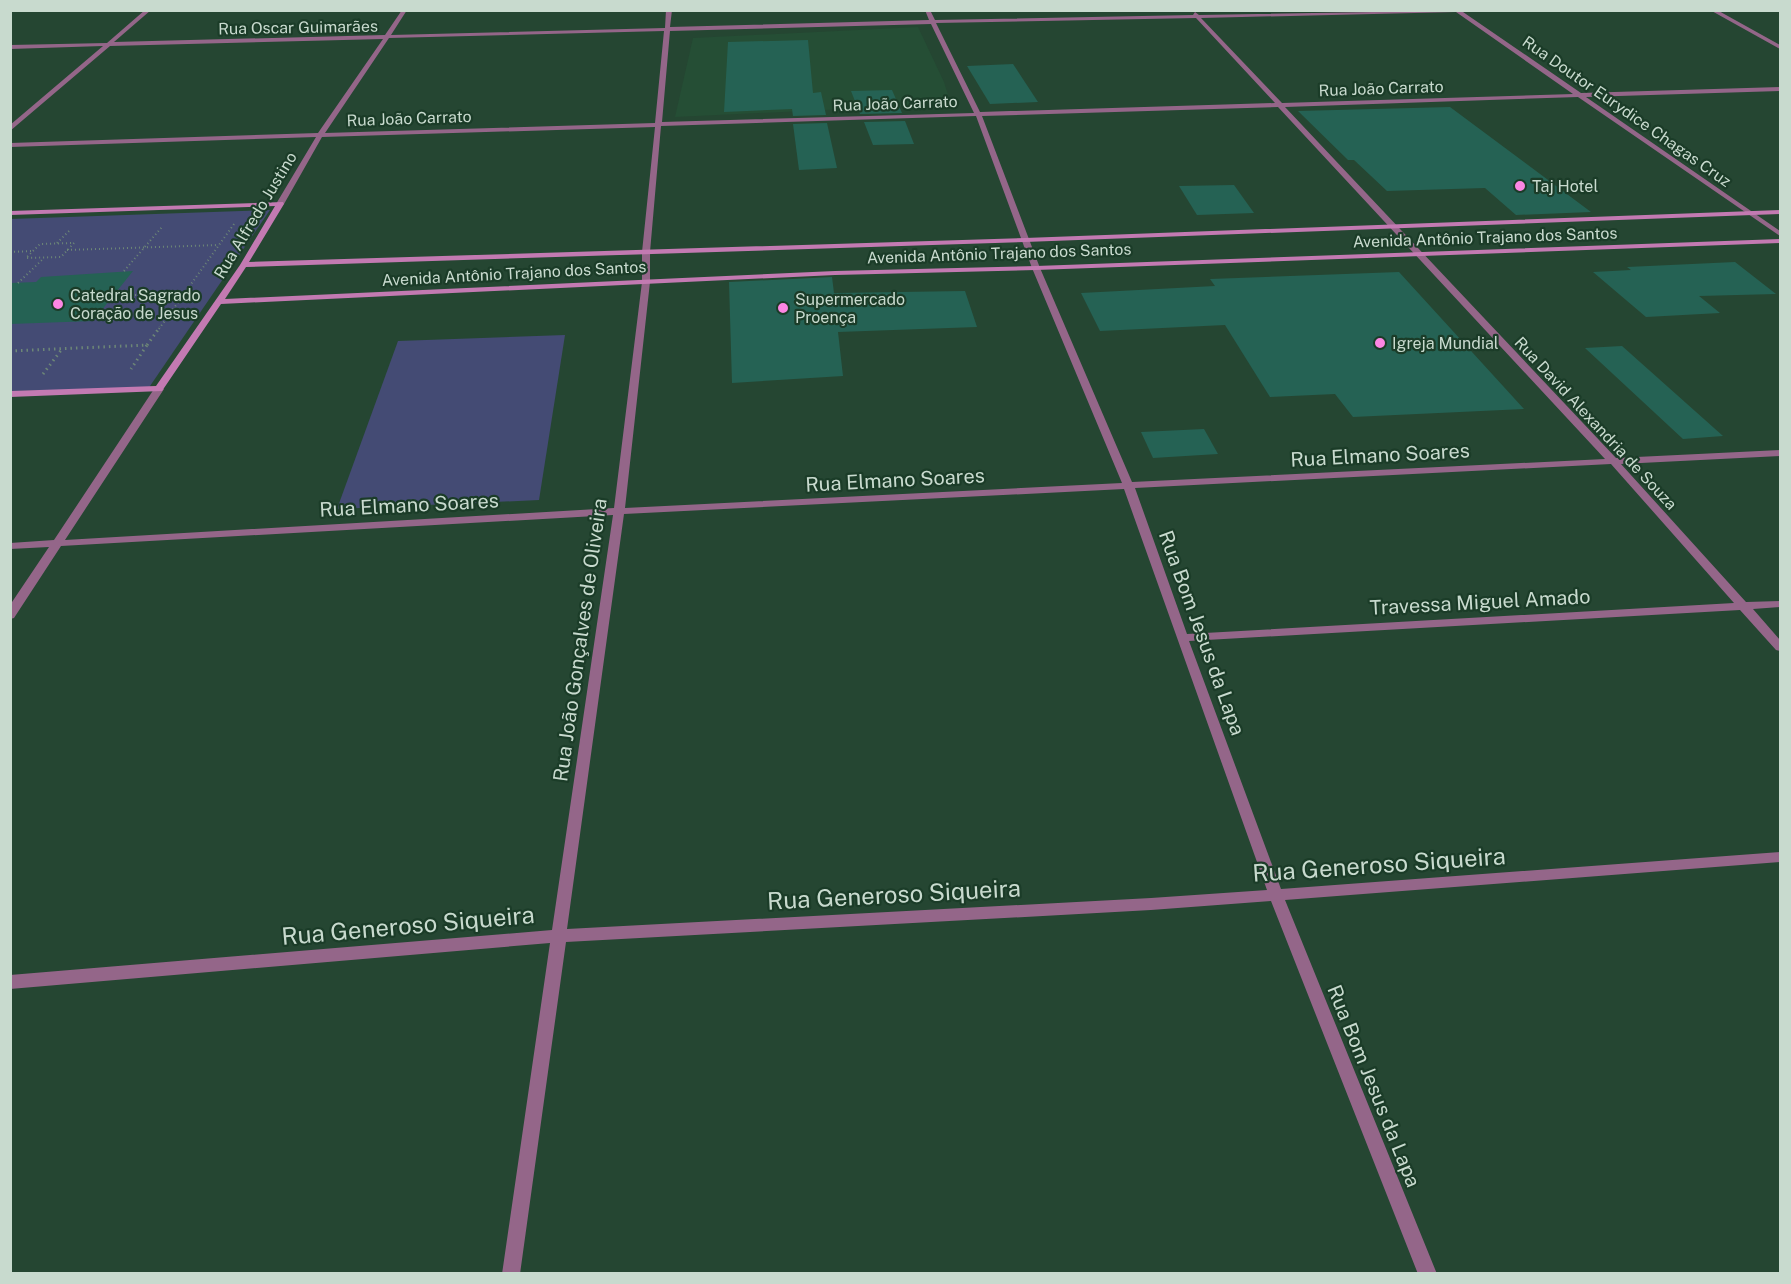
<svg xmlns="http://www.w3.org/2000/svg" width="1791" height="1284" font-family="'Public Sans',sans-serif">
  <rect width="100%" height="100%" fill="#254632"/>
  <polygon fill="#254e35" points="918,27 944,82 951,104 675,117 693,38"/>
  <g fill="#444b74">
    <polygon points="270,210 148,389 11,391 10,219"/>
    <polygon points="565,335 539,500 337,509 398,341"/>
  </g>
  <g fill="#256254">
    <polygon points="808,40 813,93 821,92 826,115 793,116 792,109 724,112 728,42"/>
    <polygon points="1013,64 1038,102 990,104 967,66"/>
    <polygon points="892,90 902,113 860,114 851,91"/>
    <polygon points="1450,107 1591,212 1516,215 1485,188 1387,191 1354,160 1348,160 1298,111"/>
    <polygon points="905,121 914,144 873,145 864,122"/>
    <polygon points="827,123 837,168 799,170 793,124"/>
    <polygon points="1234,185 1254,213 1197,215 1179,186"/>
    <polygon points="1735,262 1776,294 1699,296 1720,313 1646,317 1593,272 1631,270 1627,267"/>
    <polygon points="133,271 93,321 10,324 10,283 36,282 41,277"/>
    <polygon points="1399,272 1524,409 1353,417 1335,394 1270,397 1225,325 1100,331 1081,293 1215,286 1210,279"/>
    <polygon points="832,277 834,293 965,291 977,327 838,332 843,376 732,383 729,282"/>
    <polygon points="1622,346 1723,436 1683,439 1585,348"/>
    <polygon points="1204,429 1218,454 1153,458 1141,432"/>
  </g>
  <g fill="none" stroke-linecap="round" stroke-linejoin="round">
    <g stroke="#6d8777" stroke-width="2" stroke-dasharray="1 3" stroke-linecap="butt">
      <polyline points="57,243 71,229"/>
      <polygon points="74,243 61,257 26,258 40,244"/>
      <polyline points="67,250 219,245"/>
      <polyline points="10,252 32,251"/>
      <polyline points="124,271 162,227"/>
      <polyline points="18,283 44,258"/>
      <polyline points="111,296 184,293"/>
      <polyline points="159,329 234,224"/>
    </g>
    <g stroke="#6d8777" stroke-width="3" stroke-dasharray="1.5 4" stroke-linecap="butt">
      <polyline points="147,345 160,327"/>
      <polyline points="10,351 147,345 131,369"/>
      <polyline points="43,374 62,349"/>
    </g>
    <path fill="#946689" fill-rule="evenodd" d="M 145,10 L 151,10 L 114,42 L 385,35 L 402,10 L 407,10 L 391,35 L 665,28 L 666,10 L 672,10 L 670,27 L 929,20 L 925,10 L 930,10 L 935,20 L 1193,15 L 1195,12 L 1199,15 L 1487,10 L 1463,12 L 1581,93 L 1780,87 L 1780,91 L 1586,97 L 1780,231 L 1780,236 L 1578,97 L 1285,107 L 1616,458 L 1780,450 L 1780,456 L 1621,464 L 1746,602 L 1780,601 L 1780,607 L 1753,609 L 1780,640 L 1780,651 L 1776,650 L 1740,610 L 1189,641 L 1281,889 L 1780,852 L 1780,862 L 1285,900 L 1437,1274 L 1418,1274 L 1271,901 L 1151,910 L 566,942 L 520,1274 L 502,1274 L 550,943 L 10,989 L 10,975 L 552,930 L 613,515 L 61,546 L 14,618 L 10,619 L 10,605 L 49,547 L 10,549 L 10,543 L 54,540 L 154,389 L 159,386 L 164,389 L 65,540 L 614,508 L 642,282 L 642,252 L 655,127 L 322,137 L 284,204 L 280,206 L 276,204 L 316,137 L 10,147 L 10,143 L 318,133 L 383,39 L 110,46 L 10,131 L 10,125 L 103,46 L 10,49 L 10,45 L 107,43 ZM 1456,12 L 1573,94 L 1282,103 L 1201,18 ZM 1196,18 L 1275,103 L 980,112 L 936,23 ZM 931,24 L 974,113 L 662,122 L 670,31 ZM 664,31 L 655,123 L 325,133 L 389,38 ZM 1278,107 L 1605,459 L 1132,482 L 1040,268 L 982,116 ZM 976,116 L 1032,268 L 1122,483 L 625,508 L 650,282 L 650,252 L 661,126 ZM 1611,464 L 1734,603 L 1187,634 L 1135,488 ZM 1124,489 L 1267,890 L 1151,898 L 567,929 L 624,514 Z"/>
    <polygon fill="#946689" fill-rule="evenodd" points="1717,10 1780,45 1780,49 1710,10"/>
    <polygon fill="#c37ab2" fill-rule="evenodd" points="283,202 284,204 249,262 1025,238 1780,210 1780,214 1025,242 246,267 225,299 835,271 1036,266 1780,239 1780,243 1036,270 835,275 221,304 162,391 10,397 10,391 156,386 240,265 275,206 10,215 10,211"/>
  </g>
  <g fill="#fc86e3" stroke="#1b3c28" stroke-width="2">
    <circle cx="1520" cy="186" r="6"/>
    <circle cx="58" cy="304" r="6"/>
    <circle cx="783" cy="308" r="6"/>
    <circle cx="1380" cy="343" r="6"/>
  </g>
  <g text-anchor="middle" stroke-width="4.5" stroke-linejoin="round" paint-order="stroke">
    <g font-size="16" fill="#c8dace" stroke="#1b3c28">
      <text transform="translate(298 27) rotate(-1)" y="6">Rua Oscar Guimarães</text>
      <text transform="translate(1381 88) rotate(-2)" y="6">Rua João Carrato</text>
      <text transform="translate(895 103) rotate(-2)" y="6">Rua João Carrato</text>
      <text transform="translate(1627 111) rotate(35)" y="6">Rua Doutor Eurydice Chagas Cruz</text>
      <text transform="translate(409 118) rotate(-2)" y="6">Rua João Carrato</text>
      <text transform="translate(255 215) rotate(-59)" y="6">Rua Alfredo Justino</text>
      <text transform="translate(1485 237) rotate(-2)" y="6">Avenida Antônio Trajano dos Santos</text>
      <text transform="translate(999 253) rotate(-2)" y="6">Avenida Antônio Trajano dos Santos</text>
      <text transform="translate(514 273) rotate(-3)" y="6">Avenida Antônio Trajano dos Santos</text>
      <text transform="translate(1596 423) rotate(47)" y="6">Rua David Alexandria de Souza</text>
    </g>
    <g font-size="16" fill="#c8dace" stroke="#1b3c28" text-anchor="start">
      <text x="1532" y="192">Taj Hotel</text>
      <text x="70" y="301">Catedral Sagrado<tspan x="70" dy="18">Coração de Jesus</tspan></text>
      <text x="795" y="305">Supermercado<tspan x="795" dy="18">Proença</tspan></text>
      <text x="1392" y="349">Igreja Mundial</text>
    </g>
    <g font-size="20" fill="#c8dace" stroke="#1b3c28">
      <text transform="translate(1380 455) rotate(-3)" y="7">Rua Elmano Soares</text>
      <text transform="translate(895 480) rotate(-3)" y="7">Rua Elmano Soares</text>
      <text transform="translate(409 505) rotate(-3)" y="7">Rua Elmano Soares</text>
      <text transform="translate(1480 602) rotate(-3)" y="7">Travessa Miguel Amado</text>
      <text transform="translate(1202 633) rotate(70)" y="7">Rua Bom Jesus da Lapa</text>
      <text transform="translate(580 640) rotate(-82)" y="7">Rua João Gonçalves de Oliveira</text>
      <text transform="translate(1374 1086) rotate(68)" y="7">Rua Bom Jesus da Lapa</text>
    </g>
    <g font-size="24" fill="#c8dace" stroke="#1b3c28">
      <text transform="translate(1379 865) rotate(-4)" y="8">Rua Generoso Siqueira</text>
      <text transform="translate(894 895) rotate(-3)" y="8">Rua Generoso Siqueira</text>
      <text transform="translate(408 926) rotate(-5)" y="8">Rua Generoso Siqueira</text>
    </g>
  </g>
  <rect width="1791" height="1284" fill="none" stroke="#c8dace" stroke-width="24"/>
</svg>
